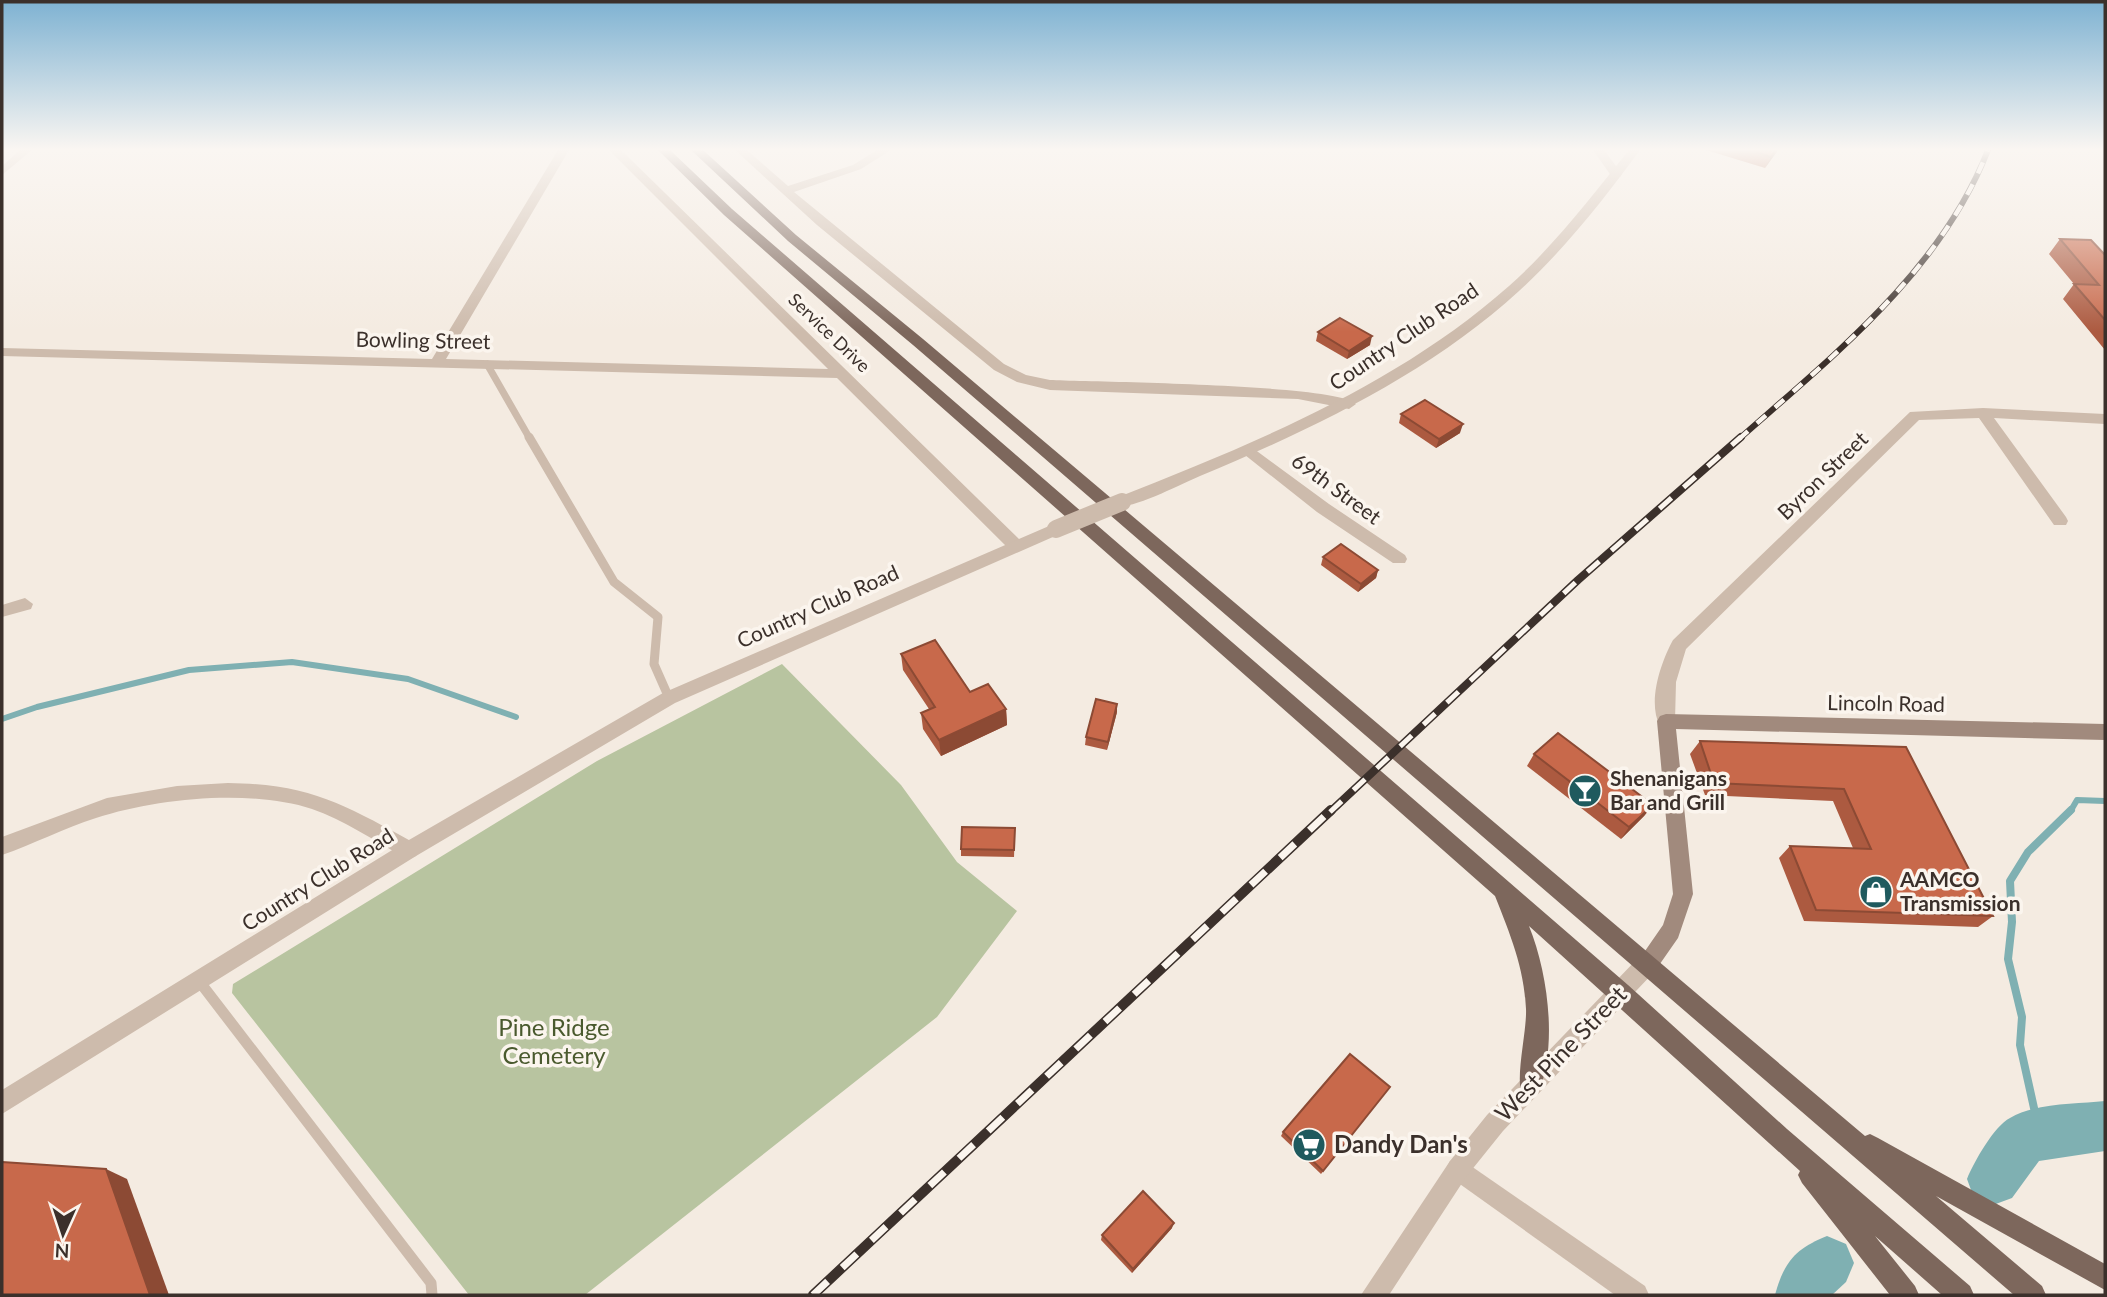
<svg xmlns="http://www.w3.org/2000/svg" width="2107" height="1297" font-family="Lato,sans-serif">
  <rect width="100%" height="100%" fill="#f4ebe1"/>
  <polygon fill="#b8c4a0" points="782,664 901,785 957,862 1017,911 937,1017 585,1295 469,1295 232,993 233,984 597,761"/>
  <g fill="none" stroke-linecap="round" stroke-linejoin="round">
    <g stroke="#7fb0b2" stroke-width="6">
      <polyline points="2,719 37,707 189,670 292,662 408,679 516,717"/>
      <polyline points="2070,812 2077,800 2105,801"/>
    </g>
    <polyline stroke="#7fb0b2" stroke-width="8" points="2040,1135 2020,1045 2022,1017 2008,959 2012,922 2010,881 2028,852 2071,810"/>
    <g fill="#7fb0b2" fill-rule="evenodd">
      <path d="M 2105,1101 L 2105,1151 L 2039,1161 L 2012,1198 L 1993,1205 L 1974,1198 L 1967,1179 C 1974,1162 1994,1126 2010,1118 C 2036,1103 2076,1104 2105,1101 Z"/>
      <path d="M 1827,1236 L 1846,1244 L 1854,1263 L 1846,1282 L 1832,1295 L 1775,1295 C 1784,1262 1795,1249 1827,1236 Z"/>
    </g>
    <polyline stroke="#cdbbac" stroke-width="7" points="487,364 530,439"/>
    <polyline stroke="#cdbbac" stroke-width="9" points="529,437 614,582 658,617 654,664 669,698"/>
    <polyline stroke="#cdbbac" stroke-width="11" points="199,981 431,1283 432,1295"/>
    <g fill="#cdbbac" fill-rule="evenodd">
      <polygon points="20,150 32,150 2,175 2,166"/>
      <polygon points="558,150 569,150 446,359 828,369 609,150 621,150 1021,541 1023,545 1021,549 1009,549 837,378 2,356 2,348 432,359"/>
      <path d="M 735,150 L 747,150 L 788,186 L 853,165 L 877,150 L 891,150 L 861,169 L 794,192 L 1004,364 L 1026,375 L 1050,380 C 1094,382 1337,384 1356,404 L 1349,409 L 1298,399 L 1050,390 L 1017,382 L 994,370 L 817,225 Z"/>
      <polygon points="1593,150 1604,150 1622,174 1620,177 1612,177"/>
      <path d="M 1983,408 L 2105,414 L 2105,424 L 1994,418 L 2066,517 L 2068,521 L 2066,525 L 2054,525 L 1979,418 L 1919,420 L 1686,649 L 1676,682 L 1675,721 L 1672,726 L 1666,728 L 1660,726 C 1647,702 1661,662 1673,640 L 1910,412 Z"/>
      <polygon points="1250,446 1329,504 1405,555 1407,559 1405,563 1393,563 1317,512 1245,455 1242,451"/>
      <polygon points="25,598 33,604 31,609 2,617 2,605"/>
      <path d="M 228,783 C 311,784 345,805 416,844 L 419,850 L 416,856 L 409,859 L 402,856 C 373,840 344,820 312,809 C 250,789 158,798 96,818 C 64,828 34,844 2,855 L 2,837 L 107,798 L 177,786 Z"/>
      <polygon points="1458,1157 1645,1286 1649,1295 1615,1295 1450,1177 1446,1169 1450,1161"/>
    </g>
    <g fill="#cdbbac" fill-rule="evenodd">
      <path d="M 1629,150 L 1640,150 C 1604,199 1565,249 1519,291 C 1428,374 1313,429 1200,476 C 1183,483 1132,510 1116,506 L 1114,502 L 1116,498 C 1255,443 1396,386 1509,286 C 1554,246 1591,197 1629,150 Z"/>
      <polygon points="1056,523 1062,525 1064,529 1062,533 675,703 416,856 2,1114 2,1090 402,844 663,693"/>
      <polygon points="1647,954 1655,957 1658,964 1655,971 1503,1131 1466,1177 1389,1295 1361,1295 1450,1161 1487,1115 1639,957"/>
    </g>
    <polygon fill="#a18a7d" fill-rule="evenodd" points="1666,714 2105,724 2105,740 1676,729 1693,894 1678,938 1655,971 1647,974 1639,971 1636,964 1663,925 1673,894 1657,721 1660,716"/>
    <g fill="#7d675c" fill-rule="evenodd">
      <path d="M 658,150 L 670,150 L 732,209 L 1628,985 L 1787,1129 L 1970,1286 L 1974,1295 L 1942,1295 L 1875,1236 L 1915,1286 L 1919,1295 L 1890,1295 L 1802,1183 L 1798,1175 L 1800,1171 L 1529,926 C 1548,973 1558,1046 1538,1094 L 1530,1097 L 1522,1094 C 1515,1078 1527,1031 1526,1009 C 1524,967 1510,934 1495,896 L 724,215 Z"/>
      <polygon points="691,150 703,150 796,235 923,339 1865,1136 1870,1134 1878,1138 2105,1264 2105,1290 1936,1196 2042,1286 2046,1295 2014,1295 913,345 788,241"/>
    </g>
    <defs>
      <path id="rail-far2" d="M 1739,439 C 1834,355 1941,271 1988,150"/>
      <polyline id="rail-far1" points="1330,812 1578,580 1741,437"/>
      <polyline id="rail" points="813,1295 1331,810"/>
    </defs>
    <use href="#rail-far2" stroke="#3b302b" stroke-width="6"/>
    <use href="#rail-far1" stroke="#3b302b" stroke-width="8"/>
    <use href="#rail" stroke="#3b302b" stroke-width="10"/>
    <use href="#rail-far2" stroke="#fbf5ee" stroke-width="4.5" stroke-dasharray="12" stroke-linecap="butt"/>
    <use href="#rail-far1" stroke="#fbf5ee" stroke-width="5" stroke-dasharray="16" stroke-linecap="butt"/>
    <use href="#rail" stroke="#fbf5ee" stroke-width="7" stroke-dasharray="20" stroke-linecap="butt"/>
    <polyline stroke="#cdbbac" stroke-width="18" points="1056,529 1122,502"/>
  </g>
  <g fill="#ac5a40">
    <polygon points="1706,150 1778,150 1765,168"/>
    <polygon points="2060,239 2105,255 2105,350 2063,299 2074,284 2049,254"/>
    <polygon points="1318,332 1370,345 1347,359 1316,341"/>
    <polygon points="1401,414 1460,433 1436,448 1399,423"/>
    <polygon points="1323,557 1378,570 1376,578 1358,592 1321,565"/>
    <polygon points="901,654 970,692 1006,709 1007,725 941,756 923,729 921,713 929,709 903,670"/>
    <polygon points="1117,712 1107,750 1085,745 1086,737"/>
    <polygon points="1700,741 1906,747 1993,916 1978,927 1804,921 1779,858 1790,846 1853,848 1833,801 1705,795 1690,754"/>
    <polygon points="1534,754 1653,805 1644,816 1621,839 1527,766"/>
    <polygon points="1015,828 1014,857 961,856 961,849"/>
    <polygon points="1390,1087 1321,1174 1281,1136 1283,1132"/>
    <polygon points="1172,1228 1132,1273 1101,1240 1102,1235"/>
  </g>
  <g fill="#8c4a34">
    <polygon points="1776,150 1778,150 1765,168 1771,157"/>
    <polygon points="1372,336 1370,345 1347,359 1349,351"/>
    <polygon points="1463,424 1460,433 1436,448 1439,439"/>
    <polygon points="1378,570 1376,578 1358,592 1361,584"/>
    <polygon points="1117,704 1117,712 1107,750 1108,742"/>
    <polygon points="1006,709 1007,725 941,756 939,740"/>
    <polygon points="1653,805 1644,816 1621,839 1629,827"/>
    <polygon points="106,1169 127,1179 169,1295 150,1295"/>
    <polygon points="1174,1223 1172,1228 1132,1273 1133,1269"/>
  </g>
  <g fill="#c8694b" stroke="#8c4a34" stroke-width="2">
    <polygon points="1750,150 1776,150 1771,157"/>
    <polygon points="2060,239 2091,240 2105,255 2105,320 2074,284 2099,285"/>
    <polygon points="1340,318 1372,336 1349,351 1318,332"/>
    <polygon points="1425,400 1463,424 1439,439 1401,414"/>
    <polygon points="1341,544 1378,570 1361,584 1323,557"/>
    <polygon points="935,640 970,692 988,684 1006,709 939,740 921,713 935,707 901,654"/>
    <polygon points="1096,699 1117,704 1108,742 1086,737"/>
    <polygon points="1558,733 1653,805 1629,827 1534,754"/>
    <polygon points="1700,741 1906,747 1993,916 1816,910 1790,846 1871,849 1844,789 1714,783"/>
    <polygon points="962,827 1015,828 1014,850 961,849"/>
    <polygon points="1350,1054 1390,1087 1323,1171 1283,1132"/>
    <polygon points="2,1162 106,1169 150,1295 2,1295"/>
    <polygon points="1143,1191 1174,1223 1133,1269 1102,1235"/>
  </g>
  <linearGradient id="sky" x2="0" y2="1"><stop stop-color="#7eb2d2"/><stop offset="0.45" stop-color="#faf6f2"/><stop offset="1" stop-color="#faf6f2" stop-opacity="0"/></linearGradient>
  <rect width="2107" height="332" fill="url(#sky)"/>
  <defs>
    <symbol id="bar-disc" viewBox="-11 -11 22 22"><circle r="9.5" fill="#1f5a5e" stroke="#fbf5ee"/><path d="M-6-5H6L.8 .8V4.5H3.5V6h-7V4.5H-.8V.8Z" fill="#fff"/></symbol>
    <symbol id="shop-disc" viewBox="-11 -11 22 22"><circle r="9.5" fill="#1f5a5e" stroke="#fbf5ee"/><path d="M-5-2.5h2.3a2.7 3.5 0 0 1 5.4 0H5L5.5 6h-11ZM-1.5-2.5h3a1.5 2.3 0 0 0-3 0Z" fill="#fff"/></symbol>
    <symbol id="supermarket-disc" viewBox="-11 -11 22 22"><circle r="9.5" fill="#1f5a5e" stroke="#fbf5ee"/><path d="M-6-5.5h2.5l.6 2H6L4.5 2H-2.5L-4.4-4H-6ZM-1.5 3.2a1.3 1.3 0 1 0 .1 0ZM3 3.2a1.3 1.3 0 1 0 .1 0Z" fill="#fff"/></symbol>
  </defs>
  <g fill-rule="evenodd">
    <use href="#bar-disc" x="1566" y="772" width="38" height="38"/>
    <use href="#shop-disc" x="1857" y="873" width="38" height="38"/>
    <use href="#supermarket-disc" x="1290" y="1126" width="38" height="38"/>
  </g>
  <g text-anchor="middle" stroke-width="7" stroke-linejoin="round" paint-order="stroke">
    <g font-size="18" fill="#3b302b" stroke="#fbf5ee">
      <text transform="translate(829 333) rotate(44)" y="6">Service Drive</text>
    </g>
    <g font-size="21" fill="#3b302b" stroke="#fbf5ee">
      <text transform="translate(1404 337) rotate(-34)" y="7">Country Club Road</text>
      <text transform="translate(423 341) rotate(1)" y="7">Bowling Street</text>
      <text transform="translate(1823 476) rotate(-44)" y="7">Byron Street</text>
      <text transform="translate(1336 489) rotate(36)" y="7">69th Street</text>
      <text transform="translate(818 607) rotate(-24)" y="7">Country Club Road</text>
      <text transform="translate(1886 704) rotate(1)" y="7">Lincoln Road</text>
      <text transform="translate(318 880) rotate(-32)" y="7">Country Club Road</text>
    </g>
    <g font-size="21" font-weight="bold" fill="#3b302b" stroke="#fbf5ee" text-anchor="start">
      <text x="1610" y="786">Shenanigans<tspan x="1610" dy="24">Bar and Grill</tspan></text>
      <text x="1900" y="887">AAMCO<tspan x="1900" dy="24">Transmission</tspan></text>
    </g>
    <g font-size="24" fill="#4a5a2e" stroke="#fbf5ee">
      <text x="554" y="1036">Pine Ridge<tspan x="554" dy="28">Cemetery</tspan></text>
    </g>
    <g font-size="24" fill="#3b302b" stroke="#fbf5ee">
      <text transform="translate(1561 1054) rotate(-46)" y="8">West Pine Street</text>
    </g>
    <g font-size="24" font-weight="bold" fill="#3b302b" stroke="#fbf5ee" text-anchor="start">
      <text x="1334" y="1153">Dandy Dan's</text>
    </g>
  </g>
  <rect width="2107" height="1297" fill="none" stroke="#3b302b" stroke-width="7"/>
  <g transform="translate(63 1234) rotate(183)" stroke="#fbf5ee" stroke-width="5" paint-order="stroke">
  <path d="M0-5L12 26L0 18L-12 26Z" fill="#3b302b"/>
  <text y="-10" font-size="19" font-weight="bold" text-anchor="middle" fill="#3b302b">N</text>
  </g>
</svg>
